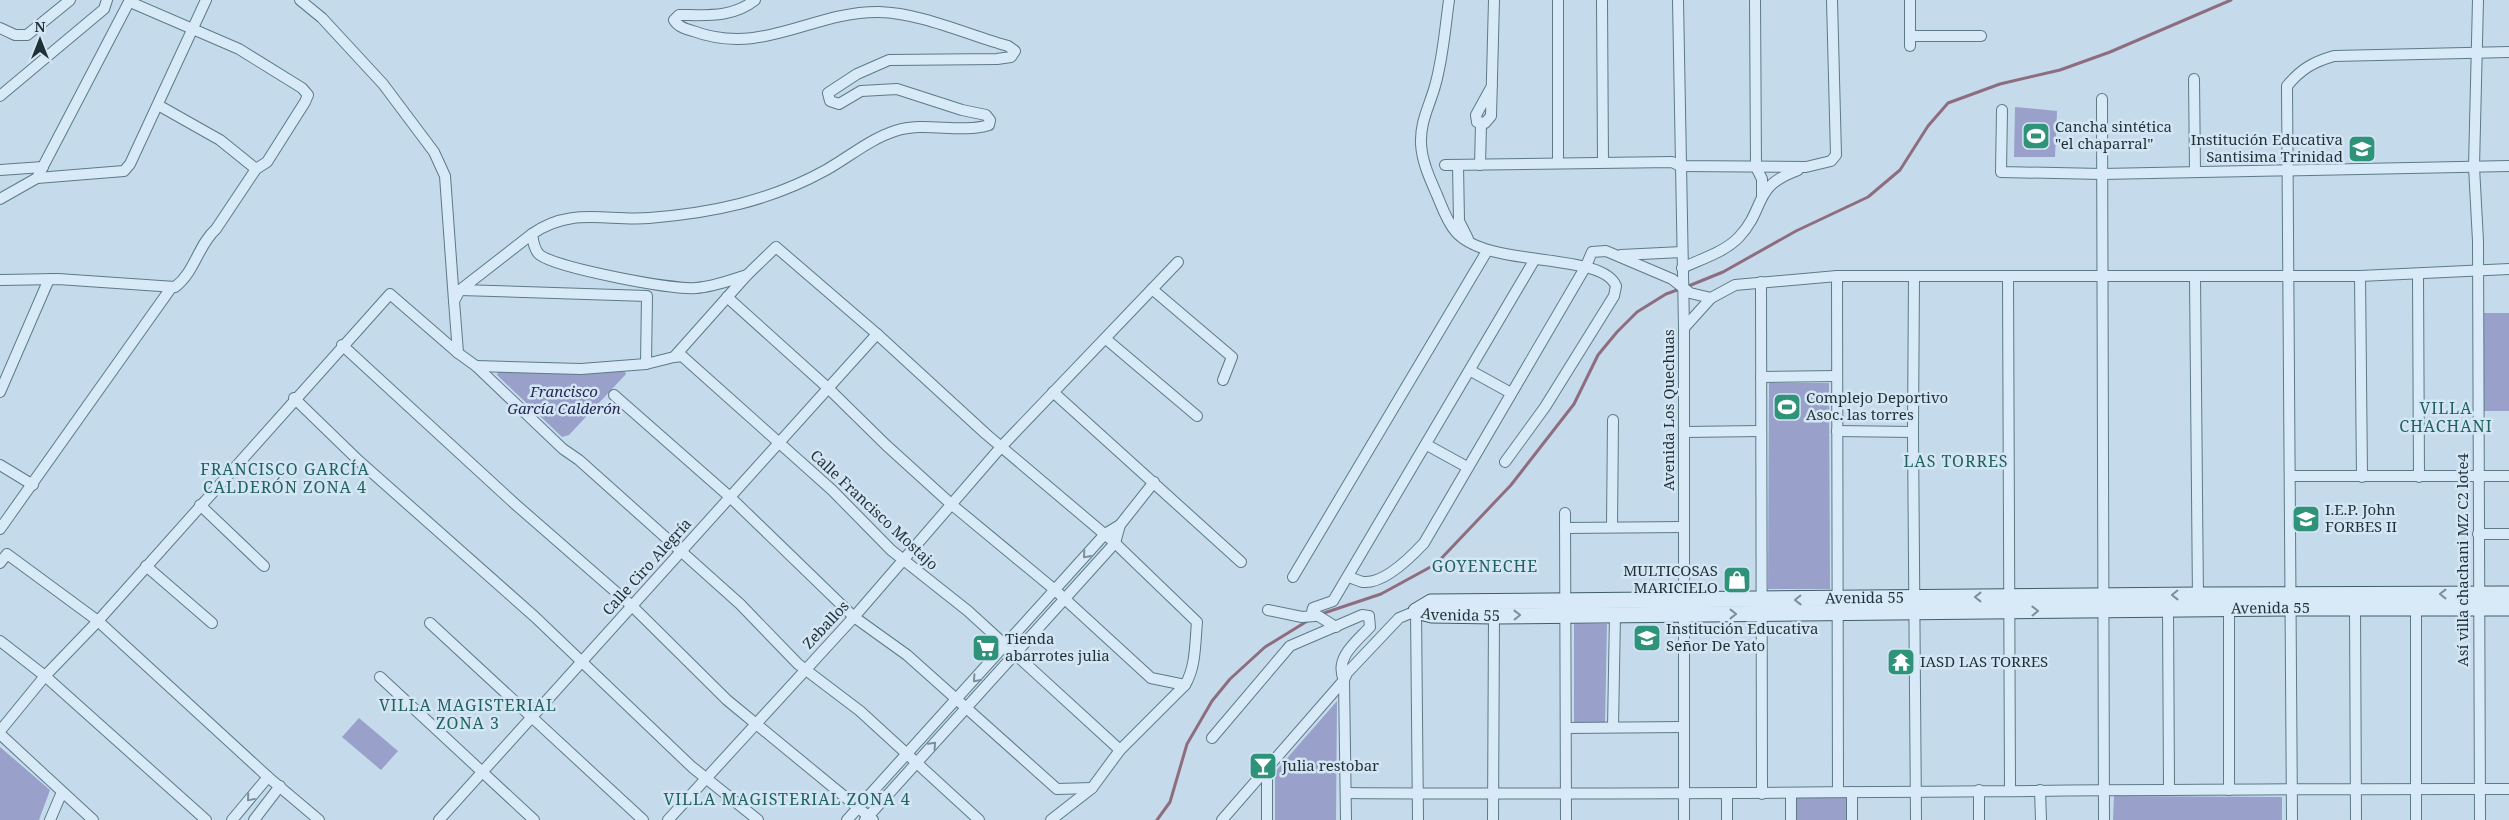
<svg xmlns="http://www.w3.org/2000/svg" width="2509" height="820" font-family="'Noto Serif',serif">
  <rect width="100%" height="100%" fill="#c5dbec"/>
  <g fill="#99a0ca">
    <polygon points="2015,107 2057,111 2055,157 2014,157"/>
    <polygon points="2482,313 2509,313 2509,411 2483,411"/>
    <polygon points="624,370 626,374 569,435 562,437 497,375 498,372 581,374"/>
    <polygon points="1769,383 1829,383 1830,589 1768,589"/>
    <polygon points="1574,624 1607,624 1605,723 1574,722"/>
    <polygon points="1337,701 1336,820 1275,820 1275,772"/>
    <polygon points="359,718 398,751 381,770 342,737"/>
    <polygon points="0,747 50,790 39,820 0,820"/>
    <polygon points="2114,796 2282,797 2282,820 2113,820"/>
    <polygon points="1846,797 1847,820 1796,820 1796,798"/>
  </g>
  <g fill="none" stroke-linecap="round" stroke-linejoin="round">
    <g stroke="#8e6d7e" stroke-width="3">
      <polyline points="1686,287 1723,272 1796,231 1868,197 1900,170 1928,126 1948,103 2000,84 2060,70 2110,52 2231,0"/>
      <polyline points="1321,614 1381,594 1436,564 1511,485 1574,404 1598,355 1617,332 1637,312 1666,294 1680,289"/>
      <polyline points="1157,820 1170,802 1187,744 1212,701 1230,679 1265,647 1309,620"/>
    </g>
    <defs>
      <g id="street">
        <polyline points="300,0 322,18 383,84 434,152 445,176 454,301"/>
        <path d="M 1449,0 C 1445,29 1443,58 1435,86 C 1429,107 1420,122 1421,144 C 1422,162 1430,179 1437,195 C 1442,207 1447,222 1456,232 C 1488,269 1602,251 1616,286 L 1614,296 L 1545,407 L 1505,462"/>
        <polyline points="1558,0 1558,162"/>
        <polyline points="1602,0 1603,162"/>
        <polyline points="1678,0 1684,328 1684,820"/>
        <polyline points="1755,0 1756,167 1762,179 1762,195"/>
        <polyline points="1910,0 1910,46"/>
        <polyline points="2478,0 2474,167 2478,241 2480,820"/>
        <polyline points="0,28 15,35 27,35 70,0"/>
        <polyline points="1910,36 1981,36"/>
        <polyline points="2194,79 2195,171"/>
        <polyline points="1492,86 1476,115 1477,122 1485,123 1491,116 1494,0"/>
        <polyline points="0,96 104,9 107,0"/>
        <polyline points="2102,99 2104,820"/>
        <polyline points="158,105 220,140 256,169"/>
        <polyline points="2002,110 2001,172 2102,174 2509,166"/>
        <polyline points="1445,165 1672,162 1680,166 1806,167 1831,161 1836,155 1832,0"/>
        <polyline points="1458,165 1459,221 1468,239"/>
        <polyline points="1480,165 1481,124"/>
        <polyline points="0,170 43,167"/>
        <polyline points="37,178 130,0"/>
        <polyline points="0,199 37,178 124,171 130,164 206,0"/>
        <polyline points="1621,255 1682,252"/>
        <path d="M 1682,268 C 1701,259 1725,252 1739,237 C 1767,207 1751,187 1798,170"/>
        <path d="M 747,275 C 731,280 713,287 696,288 C 671,290 558,268 540,255 C 534,250 533,241 532,234 C 570,207 605,221 649,218 C 712,213 770,201 826,170 C 849,157 870,139 895,131 C 925,121 959,134 989,125 L 990,120 L 986,115 L 962,110 L 897,89 L 861,91 L 839,104 L 830,101 L 828,93 L 857,74 L 889,60 L 997,59 L 1011,57 L 1015,51 L 1008,46 C 968,35 921,13 879,12 C 812,11 763,57 693,31 C 686,29 678,27 674,20 L 679,15 C 707,15 732,18 755,0"/>
        <polyline points="2418,275 2419,477"/>
        <polyline points="1837,276 1838,792"/>
        <polyline points="1914,276 1913,432 1916,820"/>
        <polyline points="2008,276 2010,790"/>
        <polyline points="2360,276 2362,477"/>
        <polyline points="2195,277 2198,601"/>
        <path d="M 0,280 L 58,279 L 175,287 C 195,272 198,245 216,229 L 256,169 L 267,162 L 305,102 L 308,95 L 302,88 L 239,49 L 130,2"/>
        <polyline points="1761,282 1762,794"/>
        <polyline points="1152,289 1232,357 1223,380"/>
        <polyline points="460,290 647,296 646,364"/>
        <polyline points="727,297 828,388 886,445 951,504 1055,590 1151,678 1185,685"/>
        <polyline points="1684,328 1711,298"/>
        <polyline points="1106,339 1197,416"/>
        <polyline points="342,345 515,504 632,606 727,700 873,820"/>
        <polyline points="458,353 454,301 460,290 532,234"/>
        <polyline points="674,357 682,356 832,490 891,550 968,611 1120,750"/>
        <path d="M 476,366 L 581,369 L 646,364 L 674,357 L 747,275 L 776,247 L 877,334 L 986,434 L 1115,543 L 1197,622 C 1195,643 1196,667 1185,685 L 1120,750 L 1092,788 L 1051,820"/>
        <polyline points="1471,371 1511,393"/>
        <polyline points="1761,377 1837,376"/>
        <polyline points="0,392 49,279"/>
        <polyline points="1053,392 1241,562"/>
        <polyline points="614,395 730,497 854,617 907,655 1057,789 1092,788"/>
        <polyline points="294,398 359,461 535,617 692,767 758,820"/>
        <polyline points="1837,431 1913,432"/>
        <polyline points="1684,432 1761,431"/>
        <polyline points="1427,445 1467,467"/>
        <polyline points="0,465 33,485"/>
        <polyline points="2290,476 2509,476"/>
        <polyline points="200,505 264,566"/>
        <polyline points="1565,513 1566,820"/>
        <polyline points="1612,527 1613,420"/>
        <polyline points="1565,528 1684,527"/>
        <polyline points="0,529 171,288"/>
        <polyline points="2478,534 2509,534"/>
        <polyline points="0,563 7,554 98,621 268,777 319,820"/>
        <polyline points="146,566 212,623"/>
        <polyline points="1293,577 1487,251"/>
        <path d="M 1348,577 C 1353,578 1358,581 1363,582 C 1384,584 1411,557 1424,543 L 1586,266 L 1592,252 L 1606,251 L 1672,279 L 1690,293 L 1711,298 L 1735,285 L 1837,276 L 2360,276 L 2509,269"/>
        <polyline points="2355,607 2356,820"/>
        <polyline points="2416,608 2416,820"/>
        <polyline points="2168,609 2169,789"/>
        <polyline points="1268,610 1302,617 1315,616"/>
        <polyline points="430,623 643,820"/>
        <polyline points="1336,627 1312,612 1313,608 1333,601 1535,259"/>
        <polyline points="0,641 45,676 206,820"/>
        <polyline points="380,677 534,820"/>
        <polyline points="1613,727 1615,614"/>
        <polyline points="1566,728 1684,727"/>
        <polyline points="0,731 45,676 98,621 390,294 458,353 476,366 563,449 579,460 740,604 798,664 860,711 979,820"/>
        <polyline points="0,734 93,820"/>
        <path d="M 1212,738 L 1290,646 L 1362,615 L 1369,616 L 1370,627 C 1356,642 1334,658 1344,680 L 1346,820"/>
        <polyline points="1979,790 1979,820"/>
        <polyline points="2040,790 2041,820"/>
        <polyline points="2229,790 2229,608"/>
        <polyline points="1852,792 1852,820"/>
        <path d="M 1346,793 C 1734,796 2121,788 2509,789"/>
        <polyline points="1727,795 1727,820"/>
        <polyline points="50,820 62,792"/>
        <polyline points="232,820 268,777"/>
        <polyline points="254,820 280,786"/>
        <polyline points="439,820 877,334"/>
        <polyline points="668,820 854,617 1001,447 1178,262"/>
        <polyline points="847,820 1105,534 1120,525"/>
        <polyline points="865,820 1115,543 1120,525 1154,482"/>
        <polyline points="1222,820 1344,680 1347,673 1399,618 1416,611 1418,820"/>
        <polyline points="1267,820 1267,767"/>
        <polyline points="1493,820 1494,616"/>
        <polyline points="1791,820 1791,793"/>
        <path d="M 2292,820 L 2287,86 C 2301,69 2313,62 2334,56 L 2509,52"/>
      </g>
      <g id="secondary">
        <path id="s1" d="M 1416,611 L 1431,602 L 2198,595 L 2509,594"/>
        <path id="s2" d="M 1416,611 L 1432,615 L 1494,616 L 2292,608 L 2509,608"/>
      </g>
    </defs>
    <use href="#street" stroke="#5c7b86" stroke-width="12"/>
    <use href="#secondary" stroke="#3f5e68" stroke-width="17"/>
    <use href="#street" stroke="#d8e9f7" stroke-width="10"/>
    <use href="#secondary" stroke="#d8e9f7" stroke-width="15"/>
  </g>
  <defs><path id="oneway-chevron" d="M-2-3.5L2.5 0L-2 3.5" fill="none" stroke-width="1.6" stroke-linecap="round" stroke-linejoin="round" transform="scale(1.25)"/></defs>
  <g stroke="#7c8e97">
    <use href="#oneway-chevron" transform="translate(1086 555) rotate(131)"/>
    <use href="#oneway-chevron" transform="translate(2443 594) rotate(-180)"/>
    <use href="#oneway-chevron" transform="translate(2175 595) rotate(179)"/>
    <use href="#oneway-chevron" transform="translate(1978 597) rotate(180)"/>
    <use href="#oneway-chevron" transform="translate(1798 600) rotate(179)"/>
    <use href="#oneway-chevron" transform="translate(2035 611) rotate(-1)"/>
    <use href="#oneway-chevron" transform="translate(1733 614)"/>
    <use href="#oneway-chevron" transform="translate(1517 615) rotate(-1)"/>
    <use href="#oneway-chevron" transform="translate(976 679) rotate(132)"/>
    <use href="#oneway-chevron" transform="translate(933 745) rotate(-47)"/>
    <use href="#oneway-chevron" transform="translate(250 798) rotate(130)"/>
  </g>
  <defs>
    <symbol id="stadium-square" viewBox="-11 -11 22 22"><rect x="-9" y="-9" width="18" height="18" rx="4" fill="#2e9379" stroke="#d4e5f4"/><path d="M0-5a6.5 5 0 1 0 0 10a6.5 5 0 1 0 0-10ZM-3.5-1.8h7v3.6h-7Z" fill="#fff"/></symbol>
    <symbol id="school-square" viewBox="-11 -11 22 22"><rect x="-9" y="-9" width="18" height="18" rx="4" fill="#2e9379" stroke="#d4e5f4"/><path d="M0-5L7-2L0 1L-7-2ZM-4 1L0 2.5L4 1V4Q0 6-4 4Z" fill="#fff"/></symbol>
    <symbol id="shop-square" viewBox="-11 -11 22 22"><rect x="-9" y="-9" width="18" height="18" rx="4" fill="#2e9379" stroke="#d4e5f4"/><path d="M-5-2.5h2.3a2.7 3.5 0 0 1 5.4 0H5L5.5 6h-11ZM-1.5-2.5h3a1.5 2.3 0 0 0-3 0Z" fill="#fff"/></symbol>
    <symbol id="supermarket-square" viewBox="-11 -11 22 22"><rect x="-9" y="-9" width="18" height="18" rx="4" fill="#2e9379" stroke="#d4e5f4"/><path d="M-6-5.5h2.5l.6 2H6L4.5 2H-2.5L-4.4-4H-6ZM-1.5 3.2a1.3 1.3 0 1 0 .1 0ZM3 3.2a1.3 1.3 0 1 0 .1 0Z" fill="#fff"/></symbol>
    <symbol id="temple-square" viewBox="-11 -11 22 22"><rect x="-9" y="-9" width="18" height="18" rx="4" fill="#2e9379" stroke="#d4e5f4"/><path d="M0-6L5-2H3V0L6.5 2.5H4V6H1.5V3h-3V6H-4V2.5H-6.5L-3 0V-2H-5Z" fill="#fff"/></symbol>
    <symbol id="bar-square" viewBox="-11 -11 22 22"><rect x="-9" y="-9" width="18" height="18" rx="4" fill="#2e9379" stroke="#d4e5f4"/><path d="M-6-5H6L.8 .8V4.5H3.5V6h-7V4.5H-.8V.8Z" fill="#fff"/></symbol>
  </defs>
  <g fill-rule="evenodd">
    <use href="#stadium-square" x="2020" y="120" width="32" height="32"/>
    <use href="#school-square" x="2346" y="133" width="32" height="32"/>
    <use href="#stadium-square" x="1771" y="391" width="32" height="32"/>
    <use href="#school-square" x="2290" y="503" width="32" height="32"/>
    <use href="#shop-square" x="1721" y="564" width="32" height="32"/>
    <use href="#school-square" x="1631" y="622" width="32" height="32"/>
    <use href="#supermarket-square" x="970" y="632" width="32" height="32"/>
    <use href="#temple-square" x="1885" y="646" width="32" height="32"/>
    <use href="#bar-square" x="1247" y="750" width="32" height="32"/>
  </g>
  <g text-anchor="middle" stroke-width="5" stroke-linejoin="round" paint-order="stroke">
    <g font-size="15" fill="#1f3237" stroke="#d4e5f4" text-anchor="start">
      <text x="2055" y="132">Cancha sintética<tspan x="2055" dy="17">"el chaparral"</tspan></text>
      <text x="2343" y="145" text-anchor="end">Institución Educativa<tspan x="2343" dy="17">Santisima Trinidad</tspan></text>
      <text x="1806" y="403">Complejo Deportivo<tspan x="1806" dy="17">Asoc. las torres</tspan></text>
      <text x="2325" y="515">I.E.P. John<tspan x="2325" dy="17">FORBES II</tspan></text>
      <text x="1718" y="576" text-anchor="end">MULTICOSAS<tspan x="1718" dy="17">MARICIELO</tspan></text>
      <text x="1666" y="634">Institución Educativa<tspan x="1666" dy="17">Señor De Yato</tspan></text>
      <text x="1005" y="644">Tienda<tspan x="1005" dy="17">abarrotes julia</tspan></text>
      <text x="1920" y="667">IASD LAS TORRES</text>
      <text x="1282" y="771">Julia restobar</text>
    </g>
    <g font-size="15" font-style="italic" fill="#262753" stroke="#d4e5f4">
      <text x="564" y="397">Francisco<tspan x="564" dy="17">García Calderón</tspan></text>
    </g>
    <g font-size="15" fill="#1f3237" stroke="#d4e5f4">
      <text transform="translate(1669 410) rotate(-90)" y="5">Avenida Los Quechuas</text>
      <text transform="translate(874 510) rotate(43)" y="5">Calle Francisco Mostajo</text>
      <text transform="translate(2463 560) rotate(-90)" y="5">Así villa chachani MZ C2 lote4</text>
      <text transform="translate(647 567) rotate(-48)" y="5">Calle Ciro Alegría</text>
      <text dy="5" stroke="none"><textPath href="#s1" startOffset="451">Avenida 55</textPath></text>
      <text dy="5" stroke="none"><textPath href="#s2" startOffset="855">Avenida 55</textPath></text>
      <text dy="5" stroke="none"><textPath href="#s2" startOffset="45">Avenida 55</textPath></text>
      <text transform="translate(826 625) rotate(-47)" y="5">Zeballos</text>
    </g>
    <g font-size="16" letter-spacing="1" fill="#20625f" stroke="#d4e5f4">
      <text x="2446" y="414">VILLA<tspan x="2446" dy="18">CHACHANI</tspan></text>
      <text x="1956" y="467">LAS TORRES</text>
      <text x="285" y="475">FRANCISCO GARCÍA<tspan x="285" dy="18">CALDERÓN ZONA 4</tspan></text>
      <text x="1485" y="572">GOYENECHE</text>
      <text x="468" y="711">VILLA MAGISTERIAL<tspan x="468" dy="18">ZONA 3</tspan></text>
      <text x="787" y="805">VILLA MAGISTERIAL ZONA 4</text>
    </g>
  </g>
  <g transform="translate(40 40)" stroke="#d4e5f4" stroke-width="4" paint-order="stroke">
  <path d="M0-4L9 19L0 12L-9 19Z" fill="#1f3237"/>
  <text y="-8" font-size="14" font-weight="bold" text-anchor="middle" fill="#1f3237">N</text>
  </g>
</svg>
